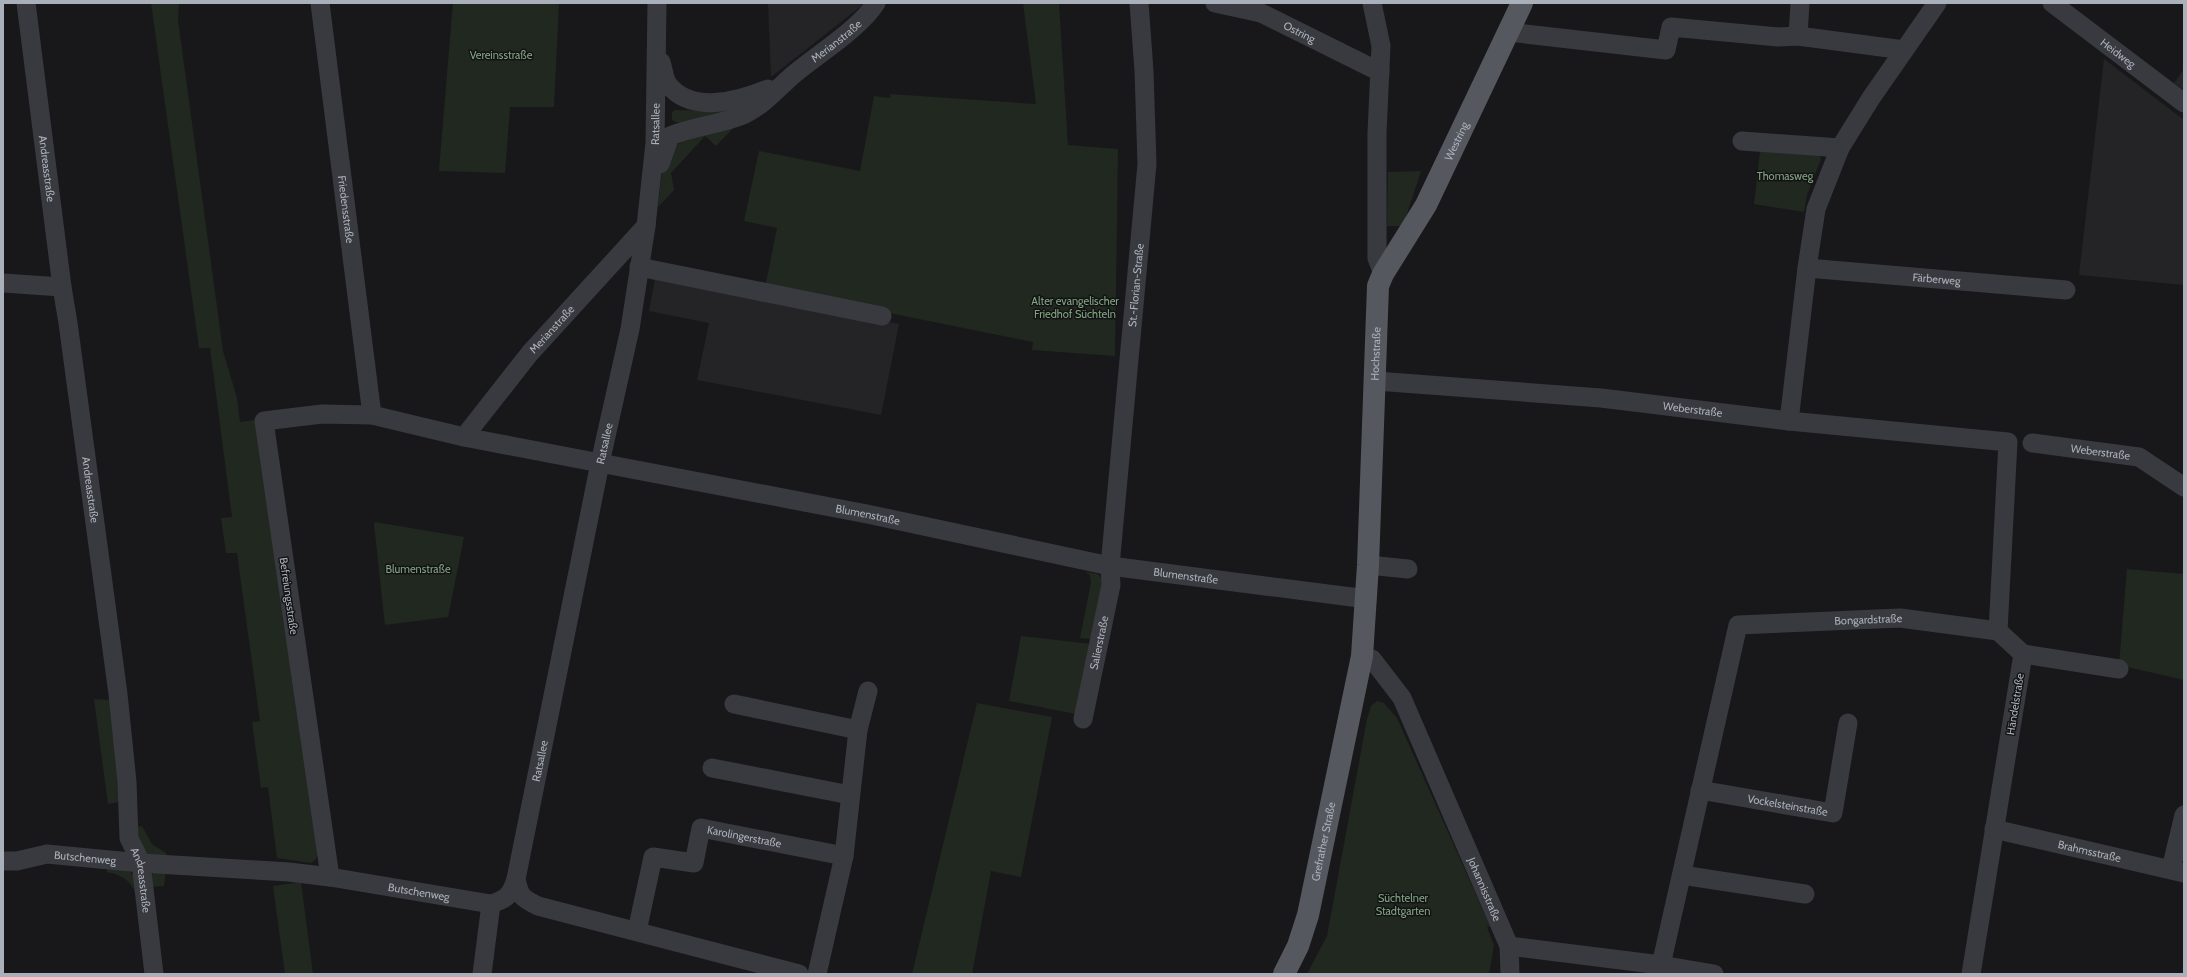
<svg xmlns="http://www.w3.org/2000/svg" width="2187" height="977" font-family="Cabin,sans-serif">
  <rect width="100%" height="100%" fill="#18181a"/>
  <g fill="#242427">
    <polygon points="768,3 865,3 771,77"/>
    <polygon points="2104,59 2184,120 2184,285 2079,275"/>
    <polygon points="2184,69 2184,90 2174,83"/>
    <polygon points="656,274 899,324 881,415 697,380 709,323 649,311"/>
  </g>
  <g fill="#202820">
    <polygon points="151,3 179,3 178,20 223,351 237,398 240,422 255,420 318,853 316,859 311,863 277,858 268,787 261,788 252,722 260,721 237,553 226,553 221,518 232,517 210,348 199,348"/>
    <polygon points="453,3 559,3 554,107 510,107 505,173 439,171"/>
    <polygon points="1023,3 1059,3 1068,145 1118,149 1115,356 1032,350 1033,342 765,288 777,228 744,221 759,151 860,171 874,96 890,98 890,94 1036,104"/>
    <path d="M 675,110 L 729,111 C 715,116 686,129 672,120 L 672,112 Z"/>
    <path d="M 739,122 L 716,146 L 705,136 L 671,173 L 674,190 L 658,207 C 660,193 660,177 664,164 C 674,134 713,129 739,122 Z"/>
    <polygon points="1817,151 1821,159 1807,195 1804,212 1754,204 1760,152"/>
    <polygon points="1421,171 1403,226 1387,226 1388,172"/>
    <polygon points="375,522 464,537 448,617 385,625 374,524"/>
    <polygon points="2127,569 2184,574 2184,680 2119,665"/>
    <polygon points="1085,572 1098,574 1105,583 1093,639 1080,638 1091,582 1090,575"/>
    <polygon points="1021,636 1092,644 1076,714 1009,701"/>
    <polygon points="94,699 112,700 121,779 118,802 108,804"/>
    <polygon points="1377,701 1384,703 1397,718 1490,926 1487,927 1494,946 1489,974 1307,974 1327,936 1367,719 1371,706"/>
    <polygon points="977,703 1052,717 1021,877 991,871 972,974 912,974"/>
    <polygon points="142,826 152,844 166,853 167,857 149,855 144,853 136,827"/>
    <path d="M 107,866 C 127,868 138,870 135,892 C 129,879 121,875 107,872 Z"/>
    <polygon points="155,871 166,871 164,886 149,887 149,878"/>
    <polygon points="301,882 313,974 285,974 273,886"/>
  </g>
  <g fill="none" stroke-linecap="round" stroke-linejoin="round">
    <g stroke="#393a3f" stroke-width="19">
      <path id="s1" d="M 26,3 L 62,287 L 68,323 L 118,694 L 127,782 L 129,838 L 141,863 L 154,974"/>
      <path id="s2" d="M 320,3 L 372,415"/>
      <path id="s3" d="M 1215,3 L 1261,13 L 1380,72"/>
      <polyline points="1372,3 1381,46 1377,133 1377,258 1383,274"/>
      <path id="s4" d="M 2052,3 L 2184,103"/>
      <polyline points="1508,32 1666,50 1671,27 1778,37 1798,36 1904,50"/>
      <polyline points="1798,36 1800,3"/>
      <path d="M 661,62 C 663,68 664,77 667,83 C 690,115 739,101 768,89"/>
      <polyline points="1742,141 1840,148"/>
      <path id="s5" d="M 660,164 L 670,136 C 694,126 719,125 743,115 C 763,106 777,89 793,75 C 818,54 859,29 876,3"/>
      <polyline points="639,267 882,316"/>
      <path id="s6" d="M 1807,268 L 2066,290"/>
      <polyline points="3,283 62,287"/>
      <path id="s7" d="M 1376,381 L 1601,398 L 1789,421 L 2008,442 L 1998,631 L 2023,654 L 1971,974"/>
      <polyline points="1789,421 1807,268 1816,209 1840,148 1871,98 1937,3"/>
      <path id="s8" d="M 464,437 L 530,353 L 646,226"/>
      <path id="s9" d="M 2032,443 L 2139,457 L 2184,487"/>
      <polyline points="1368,565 1408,569"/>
      <polyline points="2023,654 2119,669"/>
      <path id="s10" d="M 1362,656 L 1372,659 L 1402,698 L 1509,946 L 1510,974"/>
      <polyline points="734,704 858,730"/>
      <path id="s11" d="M 1083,719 L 1111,585 L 1110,566 L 1147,164 L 1144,71 L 1139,3"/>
      <polyline points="712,768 850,795"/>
      <path id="s12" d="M 1700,790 L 1833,813 L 1848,723"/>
      <path id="s13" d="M 1994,829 L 2184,873"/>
      <path id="s14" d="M 3,861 L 17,861 L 47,854 L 141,863 L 289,872 L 330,877 L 491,904 C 507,899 511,895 516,879 L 600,463 L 630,329 L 646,226 L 655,143 L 657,3"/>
      <polyline points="2171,869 2184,815"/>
      <polyline points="1682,875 1805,894"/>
      <path id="s15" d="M 330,877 L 264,421 L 322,414 L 372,415 L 464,437 L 867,514 L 1110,566 L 1367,599"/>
      <path d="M 516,879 C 520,897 522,898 538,906 L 799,974"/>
      <path id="s16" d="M 637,931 L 653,857 L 694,863 L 701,828 L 844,856"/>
      <polyline points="1509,946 1661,965 1714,974"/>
      <path id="s17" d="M 1661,965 L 1738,625 L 1900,618 L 1998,631"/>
      <polyline points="482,974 491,904"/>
      <polyline points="817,974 844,856 858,730 868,691"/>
    </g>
    <path stroke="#55585e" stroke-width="22" id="s18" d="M 1284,974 L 1298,946 L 1308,915 L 1362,656 L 1368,565 L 1378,286 L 1383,274 L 1426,205 L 1522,3"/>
  </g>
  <g text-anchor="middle" stroke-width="3" stroke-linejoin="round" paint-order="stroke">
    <g font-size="11" fill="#aab0ba" stroke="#131315">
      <text dy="4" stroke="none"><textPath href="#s3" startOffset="90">Ostring</textPath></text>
      <text dy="4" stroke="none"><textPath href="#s5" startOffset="225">Merianstraße</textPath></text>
      <text dy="4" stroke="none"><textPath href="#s4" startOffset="83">Heidweg</textPath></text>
      <text dy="4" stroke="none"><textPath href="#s14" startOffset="1298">Ratsallee</textPath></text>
      <text dy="4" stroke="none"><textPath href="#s18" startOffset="864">Westring</textPath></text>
      <text dy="4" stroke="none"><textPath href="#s1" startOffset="167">Andreasstraße</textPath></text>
      <text dy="4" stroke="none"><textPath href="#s2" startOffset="208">Friedensstraße</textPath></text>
      <text dy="4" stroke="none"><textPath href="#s6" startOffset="130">Färberweg</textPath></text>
      <text dy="4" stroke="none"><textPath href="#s11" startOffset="438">St.-Florian-Straße</textPath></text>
      <text dy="4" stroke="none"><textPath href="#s8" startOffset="139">Merianstraße</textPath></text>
      <text dy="4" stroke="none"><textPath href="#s18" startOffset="631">Hochstraße</textPath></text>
      <text dy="4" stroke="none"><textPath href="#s7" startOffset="318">Weberstraße</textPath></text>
      <text dy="4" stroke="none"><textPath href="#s14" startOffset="974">Ratsallee</textPath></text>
      <text dy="4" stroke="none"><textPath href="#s9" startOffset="69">Weberstraße</textPath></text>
      <text dy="4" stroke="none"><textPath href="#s1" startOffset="491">Andreasstraße</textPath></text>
      <text dy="4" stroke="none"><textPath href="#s15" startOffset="1075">Blumenstraße</textPath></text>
      <text dy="4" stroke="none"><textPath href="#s15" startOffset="1399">Blumenstraße</textPath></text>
      <text transform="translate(289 596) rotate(82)" y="4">Befreiungsstraße</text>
      <text dy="4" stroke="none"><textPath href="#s17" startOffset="479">Bongardstraße</textPath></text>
      <text dy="4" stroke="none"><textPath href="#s11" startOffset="78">Salierstraße</textPath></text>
      <text transform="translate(2015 704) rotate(-81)" y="4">Händelstraße</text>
      <text dy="4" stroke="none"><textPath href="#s14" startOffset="650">Ratsallee</textPath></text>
      <text dy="4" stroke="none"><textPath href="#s12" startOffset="89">Vockelsteinstraße</textPath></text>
      <text dy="4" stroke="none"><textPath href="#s16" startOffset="197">Karolingerstraße</textPath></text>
      <text dy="4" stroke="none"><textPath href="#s18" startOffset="139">Grefrather Straße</textPath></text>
      <text dy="4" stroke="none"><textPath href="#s13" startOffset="98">Brahmsstraße</textPath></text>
      <text dy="4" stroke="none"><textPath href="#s14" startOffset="83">Butschenweg</textPath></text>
      <text dy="4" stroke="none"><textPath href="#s1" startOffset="886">Andreasstraße</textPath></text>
      <text dy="4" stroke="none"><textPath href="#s10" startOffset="268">Johannisstraße</textPath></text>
      <text dy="4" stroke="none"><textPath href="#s14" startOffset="419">Butschenweg</textPath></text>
    </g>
    <g font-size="11" fill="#83a581" stroke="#131315">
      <text x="501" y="59">Vereinsstraße</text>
      <text x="1785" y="180">Thomasweg</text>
      <text x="1075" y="305">Alter evangelischer<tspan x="1075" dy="13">Friedhof Süchteln</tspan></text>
      <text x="418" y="573">Blumenstraße</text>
      <text x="1403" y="902">Süchtelner<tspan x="1403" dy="13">Stadtgarten</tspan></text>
    </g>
  </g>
  <rect width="2187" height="977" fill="none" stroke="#aab0ba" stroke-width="8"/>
</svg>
